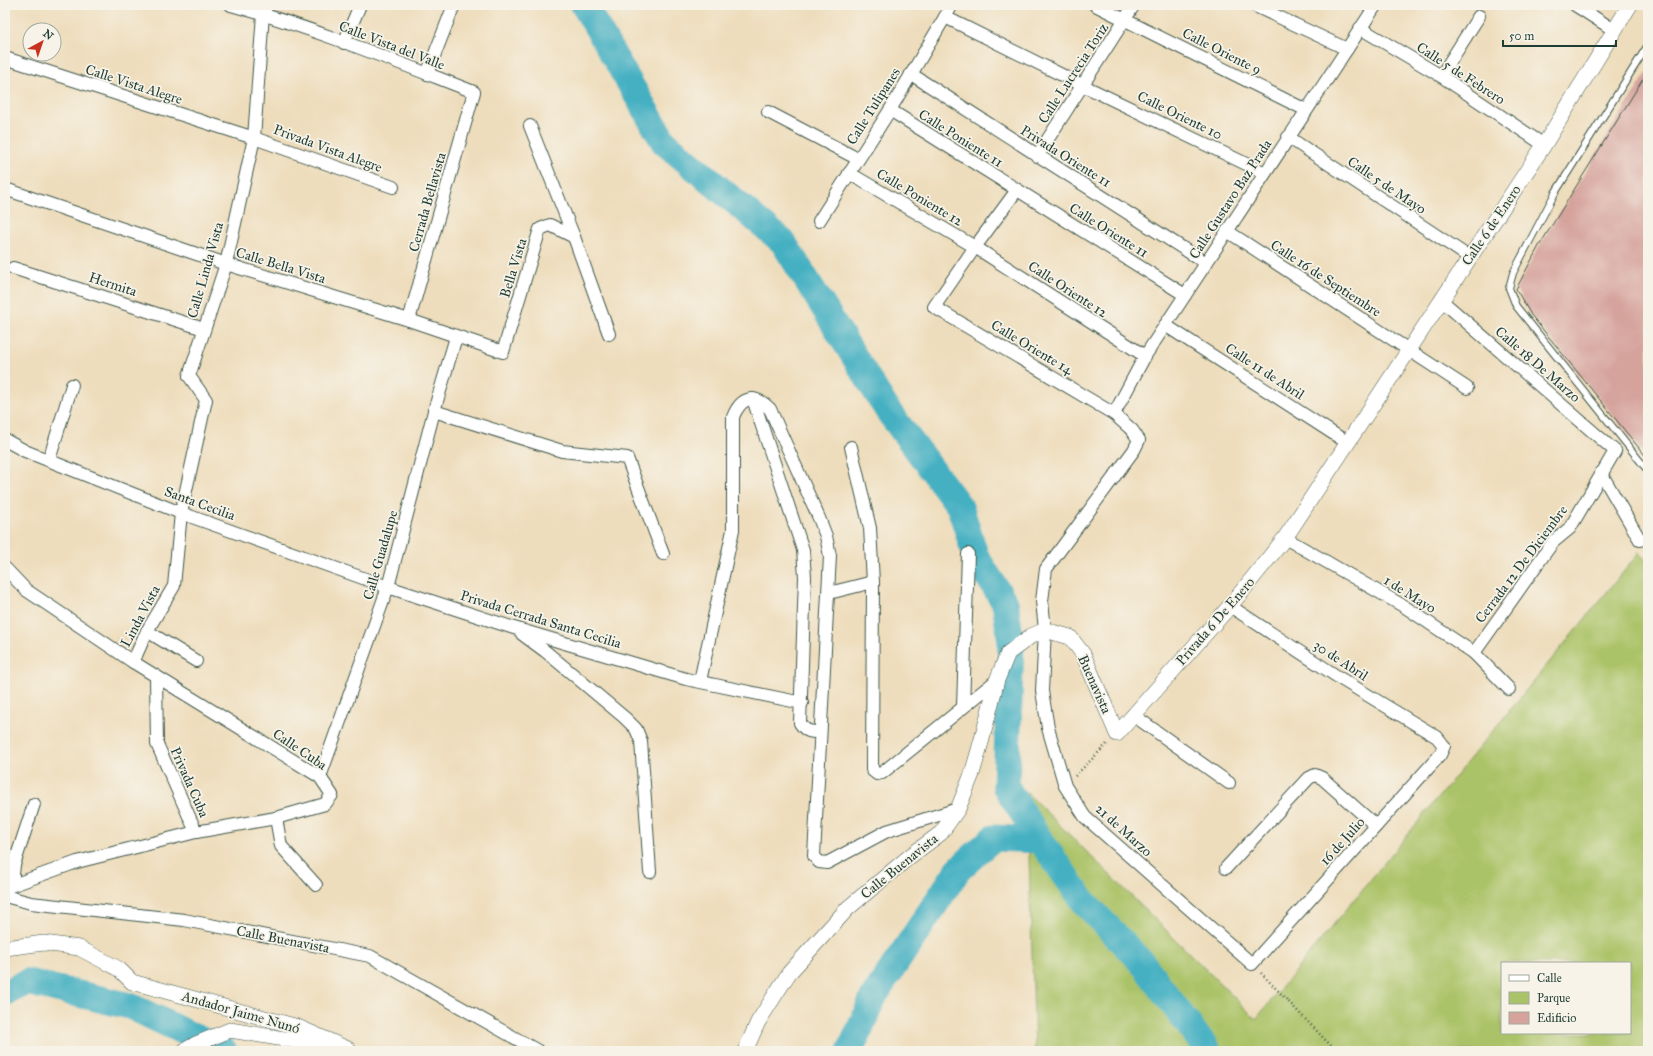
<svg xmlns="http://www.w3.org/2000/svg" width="1653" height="1056" font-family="'IM FELL Great Primer',serif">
  <rect width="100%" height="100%" fill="#f7f3e8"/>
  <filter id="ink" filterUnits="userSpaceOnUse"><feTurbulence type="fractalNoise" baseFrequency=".025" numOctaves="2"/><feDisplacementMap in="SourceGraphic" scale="8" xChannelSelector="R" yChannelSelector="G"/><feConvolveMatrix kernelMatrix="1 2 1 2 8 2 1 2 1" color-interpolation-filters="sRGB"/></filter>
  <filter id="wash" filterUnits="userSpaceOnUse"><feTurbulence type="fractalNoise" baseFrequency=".012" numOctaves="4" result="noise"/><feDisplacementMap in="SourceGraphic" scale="16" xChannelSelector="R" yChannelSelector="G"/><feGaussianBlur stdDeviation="0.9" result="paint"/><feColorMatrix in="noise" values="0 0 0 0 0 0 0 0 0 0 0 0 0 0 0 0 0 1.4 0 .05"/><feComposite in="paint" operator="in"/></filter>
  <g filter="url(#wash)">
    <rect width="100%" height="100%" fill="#eeddbc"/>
    <path fill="#abc368" stroke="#65804e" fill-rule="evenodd" d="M 1639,553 L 1648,562 L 1648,1051 L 1035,1051 L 1027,793 L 1256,1019 ZM 1502,963 L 1630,963 L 1630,1033 L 1502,1033 Z"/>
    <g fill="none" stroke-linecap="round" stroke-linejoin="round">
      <g stroke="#44b0c2" stroke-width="27">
        <polyline points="584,5 664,142 783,242 888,411 960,507 976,557 1005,603 1011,642 1006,787 1040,840"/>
        <polyline points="5,993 27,982 130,1006 224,1051"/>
        <polyline points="850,1051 874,996 958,870 993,838 1040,840 1084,902 1144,965 1208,1051"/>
      </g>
    </g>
    <g id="blocks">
      <polygon fill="#d5a39c" points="1648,71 1648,459 1531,315 1516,289 1539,246"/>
    </g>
  </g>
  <g filter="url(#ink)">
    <use href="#blocks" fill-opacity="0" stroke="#3e5548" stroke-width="1"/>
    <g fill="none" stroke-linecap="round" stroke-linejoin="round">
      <defs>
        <polyline id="service" points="1648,45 1555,193 1513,273 1509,288 1516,306 1648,471"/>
        <g id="minor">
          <path d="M 231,5 C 314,28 394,61 474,92 L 409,320"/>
          <polyline points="1095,5 1306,110"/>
          <polyline points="1253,5 1347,49"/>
          <polyline points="1575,5 1614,30"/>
          <polyline points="945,17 1082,85 1265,173"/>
          <polyline points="1360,28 1441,76 1544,145"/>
          <polyline points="344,43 360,5"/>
          <polyline points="5,58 254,138 393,187"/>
          <polyline points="427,74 454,5"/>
          <polyline points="911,74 1206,263"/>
          <polyline points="1441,76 1479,16"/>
          <polyline points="890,110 1185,295"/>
          <polyline points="768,112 858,159"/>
          <polyline points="530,126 574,237 609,334"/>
          <polyline points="1288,137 1469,257"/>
          <polyline points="1037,156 1134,5"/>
          <polyline points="849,173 975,247 1145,356"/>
          <polyline points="5,189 226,264 409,320 503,352 540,229 550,225 574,237"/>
          <polyline points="1017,190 975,247 934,307 1114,414 1132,430 1139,440 1134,450 1046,569 1042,601 1045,630 1042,691 1048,728 1065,786 1085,817 1252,964 1440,755 1444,746 1437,737 1341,679 1230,606"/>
          <polyline points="819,221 890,110 952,5"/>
          <polyline points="1227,231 1467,388"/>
          <polyline points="13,268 204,329"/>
          <polyline points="1441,300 1615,451 1570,528 1553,542 1474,653"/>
          <polyline points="1165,325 1348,443"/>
          <path d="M 753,399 L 803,550 L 805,577 L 800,723 C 806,732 810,732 820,732"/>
          <polyline points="434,411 562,451 627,458 663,554"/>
          <polyline points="1114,414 1145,356 1376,5"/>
          <polyline points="5,440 25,451 181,513 388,587 514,628 686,679 802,703"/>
          <polyline points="851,447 870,528 873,582 872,770 877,774 882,773 997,680"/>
          <polyline points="49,460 72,385"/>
          <polyline points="1601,473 1640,540"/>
          <polyline points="1285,538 1405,607 1474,653 1509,689"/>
          <polyline points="5,568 26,590 133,662 320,777 332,795 325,804 276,818 196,832 77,862 5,888"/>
          <polyline points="829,593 873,582"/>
          <polyline points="147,631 196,661"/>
          <polyline points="522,634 545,651 625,718 636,729 641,741 650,872"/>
          <polyline points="133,662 147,631 174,586 181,513 206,400 189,376 226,264 254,138 263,14 267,5"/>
          <polyline points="156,676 157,744 196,832"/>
          <path d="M 700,681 L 733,530 L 733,417 C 741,397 754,393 770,409 L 819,518 L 826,536 L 830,556 L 814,856 L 819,862 L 827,863 L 887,831 L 958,809"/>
          <polyline points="963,707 968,554"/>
          <polyline points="1133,715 1229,783"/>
          <polyline points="320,777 388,587 434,411 456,337"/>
          <polyline points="276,818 281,846 316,885"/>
          <polyline points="1226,868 1309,778 1315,775 1322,778 1376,826"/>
          <polyline points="12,885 14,865 34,804"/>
          <polyline points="5,896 31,903 184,920 370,956 538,1051"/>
        </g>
        <g id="tertiary">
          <polyline points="5,948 44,943 79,948 119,969 132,982 298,1027 348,1049"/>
          <polyline points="184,1051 196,1044 230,1030 326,1046"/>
          <polyline points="745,1051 758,1022 789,973 848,908 909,857 941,833 958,809 972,774 982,739 997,680 1008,653 1031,636 1045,630 1070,637 1083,654 1117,734 1230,606 1285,538 1544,145 1630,5"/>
        </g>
      </defs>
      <use href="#service" stroke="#3e5548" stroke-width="8"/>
      <use href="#minor" stroke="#3e5548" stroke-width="14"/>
      <use href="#tertiary" stroke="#3e5548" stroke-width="16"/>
      <g stroke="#3e5548" stroke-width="2.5" stroke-dasharray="1 3" stroke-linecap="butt">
        <polyline points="1075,776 1107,744"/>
        <polyline points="1261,973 1336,1051"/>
      </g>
      <use href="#service" stroke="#fff" stroke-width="6"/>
      <use href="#minor" stroke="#fff" stroke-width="12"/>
      <use href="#tertiary" stroke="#fff" stroke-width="15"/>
    </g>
  </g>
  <g text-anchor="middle" stroke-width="3.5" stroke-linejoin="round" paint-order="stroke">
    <g font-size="14" fill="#1f3d34" stroke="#f7f3e8">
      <text transform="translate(392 45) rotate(21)" y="5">Calle Vista del Valle</text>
      <text transform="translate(1222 51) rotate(27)" y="5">Calle Oriente 9</text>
      <text transform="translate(1073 73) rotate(-57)" y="5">Calle Lucrecia Toriz</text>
      <text transform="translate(1461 73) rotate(33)" y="5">Calle 5 de Febrero</text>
      <text transform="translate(134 84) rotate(18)" y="5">Calle Vista Alegre</text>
      <text transform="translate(873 106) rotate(-58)" y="5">Calle Tulipanes</text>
      <text transform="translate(1180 115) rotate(26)" y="5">Calle Oriente 10</text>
      <text transform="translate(961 138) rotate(32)" y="5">Calle Poniente 11</text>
      <text transform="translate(328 148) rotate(20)" y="5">Privada Vista Alegre</text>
      <text transform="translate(1066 156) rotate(32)" y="5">Privada Oriente 11</text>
      <text transform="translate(1387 185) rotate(34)" y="5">Calle 5 de Mayo</text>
      <text transform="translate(920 197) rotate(31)" y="5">Calle Poniente 12</text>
      <text transform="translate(1230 199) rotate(-57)" y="5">Calle Gustavo Baz Prada</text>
      <text transform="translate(427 202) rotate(-74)" y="5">Cerrada Bellavista</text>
      <text transform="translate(1491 225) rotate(-56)" y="5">Calle 6 de Enero</text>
      <text transform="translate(1109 230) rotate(32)" y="5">Calle Oriente 11</text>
      <text transform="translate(281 265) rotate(17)" y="5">Calle Bella Vista</text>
      <text transform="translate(513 268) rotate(-73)" y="5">Bella Vista</text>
      <text transform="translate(205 270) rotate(-74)" y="5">Calle Linda Vista</text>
      <text transform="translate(1326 278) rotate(33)" y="5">Calle 16 de Septiembre</text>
      <text transform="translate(113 284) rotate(18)" y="5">Hermita</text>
      <text transform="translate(1068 289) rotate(33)" y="5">Calle Oriente 12</text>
      <text transform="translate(1032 347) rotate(31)" y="5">Calle Oriente 14</text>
      <text transform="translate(1538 364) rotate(41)" y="5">Calle 18 De Marzo</text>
      <text transform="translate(1265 371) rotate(33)" y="5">Calle 11 de Abril</text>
      <text transform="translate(200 503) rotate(20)" y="5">Santa Cecilia</text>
      <text transform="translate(380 555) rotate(-74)" y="5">Calle Guadalupe</text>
      <text transform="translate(1521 564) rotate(-53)" y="5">Cerrada 12 De Diciembre</text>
      <text transform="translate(1410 594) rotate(32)" y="5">1 de Mayo</text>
      <text transform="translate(140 616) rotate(-62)" y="5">Linda Vista</text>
      <text transform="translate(541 619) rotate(17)" y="5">Privada Cerrada Santa Cecilia</text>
      <text transform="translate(1215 621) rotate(-49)" y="5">Privada 6 De Enero</text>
      <text transform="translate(1341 660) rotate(33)" y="5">30 de Abril</text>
      <text transform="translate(1095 684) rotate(66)" y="5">Buenavista</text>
      <text transform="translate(300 749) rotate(34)" y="5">Calle Cuba</text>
      <text transform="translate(190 782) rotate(66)" y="5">Privada Cuba</text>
      <text transform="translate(1124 830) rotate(42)" y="5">21 de Marzo</text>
      <text transform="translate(1342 841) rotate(-48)" y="5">16 de Julio</text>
      <text transform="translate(899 866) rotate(-39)" y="5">Calle Buenavista</text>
      <text transform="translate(283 939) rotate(11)" y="5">Calle Buenavista</text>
      <text transform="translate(241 1012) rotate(16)" y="5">Andador Jaime Nunó</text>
    </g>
  </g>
  <rect width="1653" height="1056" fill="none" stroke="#f7f3e8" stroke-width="20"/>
  <rect x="1501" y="962" width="130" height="72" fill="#f7f3e8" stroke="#a1aaa0"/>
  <rect x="1509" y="975" width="20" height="6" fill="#ffffff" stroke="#a1aaa0"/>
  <text x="1537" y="982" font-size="12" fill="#1f3d34">Calle</text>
  <rect x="1509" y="992" width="20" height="12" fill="#abc368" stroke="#a1aaa0"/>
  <text x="1537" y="1002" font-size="12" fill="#1f3d34">Parque</text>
  <rect x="1509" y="1012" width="20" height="12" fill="#d5a39c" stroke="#a1aaa0"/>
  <text x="1537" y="1022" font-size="12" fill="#1f3d34">Edificio</text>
  <g transform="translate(42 42) rotate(40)"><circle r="19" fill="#f7f3e8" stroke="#a1aaa0"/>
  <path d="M0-3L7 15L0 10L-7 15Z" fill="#c8321e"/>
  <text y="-6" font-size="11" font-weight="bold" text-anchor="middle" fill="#1f3d34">N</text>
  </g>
  <path d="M1503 40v6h113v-6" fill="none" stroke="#1f3d34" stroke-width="2"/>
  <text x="1509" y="40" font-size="12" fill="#1f3d34" stroke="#f7f3e8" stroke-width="3" paint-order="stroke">50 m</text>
</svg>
